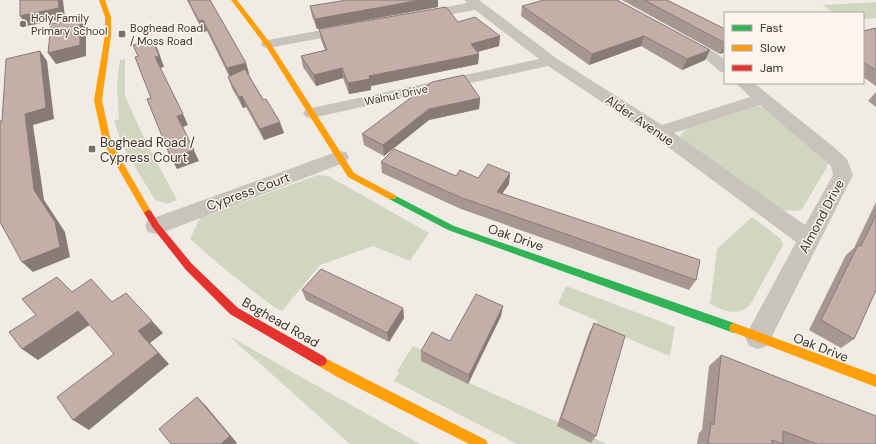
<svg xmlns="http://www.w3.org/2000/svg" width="876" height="444" font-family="'DM Sans',sans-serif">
  <rect width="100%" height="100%" fill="#f0ebe5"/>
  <g fill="#d1d6bf">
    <polygon points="876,2 876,18 863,19 863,13 834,13 823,5"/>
    <polygon points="125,59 125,96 144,138 177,200 167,204 155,200 123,147 114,121 119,119 117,85 120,60"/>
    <polygon points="757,106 768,108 828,162 826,169 802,209 796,211 781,210 686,146 680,136 686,129"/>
    <polygon points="318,175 328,176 429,233 410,261 373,246 320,265 282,311 274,307 227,271 190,239 200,218"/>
    <path d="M 752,217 L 780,238 L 783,245 L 750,305 C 737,317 724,311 710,304 L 717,249 Z"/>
    <polygon points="566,286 675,327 670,356 596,325 598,321 558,304"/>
    <polygon points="229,336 420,444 350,444"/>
    <polygon points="413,346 472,375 469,383 607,444 517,444 394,381 399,372 397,371"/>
  </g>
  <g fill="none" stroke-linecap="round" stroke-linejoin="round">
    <g fill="#c9c3be" fill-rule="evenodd">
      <path d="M 464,0 L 479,0 L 556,58 L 662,125 L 750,97 L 736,83 L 754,83 L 835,148 L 847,159 L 853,175 L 767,346 L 758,349 L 749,346 L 745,337 L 796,242 L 653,136 L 548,66 L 312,118 L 306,117 L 303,113 L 306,109 L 312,108 L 539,59 L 475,10 L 420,20 L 415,19 L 413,16 L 415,13 L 420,12 L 467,3 ZM 760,105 L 831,166 L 833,175 L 805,225 L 674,133 Z"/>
      <polygon points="349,25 354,26 356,29 354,32 268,48 263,47 261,44 263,41 268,40"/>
      <polygon points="682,37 716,53 725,60 725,73 719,71 706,59 677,44 675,41 677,38"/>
      <polygon points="339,151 346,152 349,157 346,162 164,232 156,234 148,232 145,226 148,220"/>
    </g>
    <polygon fill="#30b455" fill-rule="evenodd" points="392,194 454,226 734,323 738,325 739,328 738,331 734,333 448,230 389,199 388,197"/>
    <g fill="#ff9f0a" fill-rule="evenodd">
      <polygon points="99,0 105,0 111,17 111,35 102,100 111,142 152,213 148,216 145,215 103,142 94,100 105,35 105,17"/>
      <polygon points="231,0 237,0 271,44 354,173 395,195 396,197 395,199 389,199 348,177 265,45"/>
      <polygon points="734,323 876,375 876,387 730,331 729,328 730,325"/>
      <polygon points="321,356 486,440 488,444 469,444 341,379 317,365 315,361 317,357"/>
    </g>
    <polygon fill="#e5322d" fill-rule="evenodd" points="148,210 151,211 159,224 192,264 238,308 325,357 327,361 325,365 321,366 317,365 230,314 186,270 153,228 144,213"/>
  </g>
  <g fill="#a89690">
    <polygon points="187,0 210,0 246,63 249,74 248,74 284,133 264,140 246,107 243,108 232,88 228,77 229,76 207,31 203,32"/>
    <polygon points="438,0 438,7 317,29 312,16 310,6"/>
    <polygon points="622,0 667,0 725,29 725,52 720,54"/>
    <polygon points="522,6 710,50 705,60 682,70 641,46 589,65 521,16"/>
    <polygon points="458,22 500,36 499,46 477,52 479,54 478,64 371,86 371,90 349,94 343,78 316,86 303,67 301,56 325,50 321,40 319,29"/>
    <polygon points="876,28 876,86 863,77 863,31"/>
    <polygon points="876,92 876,107 868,101"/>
    <polygon points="480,98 479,109 429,120 384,156 364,145 362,134"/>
    <polygon points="381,162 456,176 478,178 510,173 509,184 502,193 696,280 689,290 557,243 461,209 382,173"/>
    <polygon points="876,202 876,290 854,339 841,348 809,330 846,255 854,248"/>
    <polygon points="302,290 403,308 404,318 389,342 306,300"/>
    <polygon points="501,316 468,384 421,361 421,351 450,341"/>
    <polygon points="594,323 596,436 591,443 557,426 589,333"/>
    <polygon points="721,355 876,444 697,444 699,433 702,430 709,366"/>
  </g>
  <g fill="#887a75">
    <polygon points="58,0 63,0 65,18 27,26 20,16"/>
    <polygon points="421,0 438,0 438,7 317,29 315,19"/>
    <polygon points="80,19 86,29 86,56 56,64 48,53"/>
    <polygon points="203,20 207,31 203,32 199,21"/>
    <polygon points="500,36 499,46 470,54 471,44"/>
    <polygon points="644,36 641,46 589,65 592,54"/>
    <polygon points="153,40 158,50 164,67 160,68 155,57"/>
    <polygon points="725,43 725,52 720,54"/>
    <polygon points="710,50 705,60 682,70 687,59"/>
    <polygon points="40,51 47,61 54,119 33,125 44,200 65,232 70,257 33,272 22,262 34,190 25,114"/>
    <polygon points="479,54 478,64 371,86 371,90 349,94 348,83 369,76"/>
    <polygon points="246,63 249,74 231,79 227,68"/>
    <polygon points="342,68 343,78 316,86 314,75"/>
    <polygon points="242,96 246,107 243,108 239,97"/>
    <polygon points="480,98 479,109 429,120 384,156 383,145 429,109"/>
    <polygon points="183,114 188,125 183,127 199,161 177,169 171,158 177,116"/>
    <polygon points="280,122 284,133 264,140 260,129"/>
    <polygon points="510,173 509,184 496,203 497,192"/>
    <polygon points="503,306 501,316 468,384 469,375"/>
    <polygon points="403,308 404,318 389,342 387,333"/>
    <polygon points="78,311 91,324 38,360 22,349"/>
    <polygon points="152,321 163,333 150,343 169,364 89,430 73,420 138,331"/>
    <polygon points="197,397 206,406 237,443 236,444 221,444"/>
  </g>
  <g fill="#c3afa7" stroke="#887a75">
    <polygon points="20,0 58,0 59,8 20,16"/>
    <polygon points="188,0 210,0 246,63 227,68 203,20 199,21"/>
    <polygon points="347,0 421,0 315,19 310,6"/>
    <polygon points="544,0 617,0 710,50 687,59 644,36 592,54 522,6"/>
    <polygon points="644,0 667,0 725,29 725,43"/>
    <polygon points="446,7 458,22 475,17 500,36 471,44 479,54 369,76 370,79 348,83 342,68 314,75 301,56 327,50 319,29"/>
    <polygon points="80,19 80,45 48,53 51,24"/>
    <polygon points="876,28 876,70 863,62 863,31"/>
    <polygon points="153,40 159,56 155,57 183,114 177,116 194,150 171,158 147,99 151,98 135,57 138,56 133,45"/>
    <polygon points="40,51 46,108 25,114 34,190 55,222 60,247 22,262 0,222 0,121 2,121 6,59"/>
    <polygon points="245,69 263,100 266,99 280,122 260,129 242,96 239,97 228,77"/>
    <polygon points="464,75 480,98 429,109 383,145 362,134 432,82"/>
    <polygon points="394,149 456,176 460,170 478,178 488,164 510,173 497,192 700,260 696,280 560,232 462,198 381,162"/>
    <polygon points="876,215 876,290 854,339 821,320 858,245 861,246"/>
    <polygon points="321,269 403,308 387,333 302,290"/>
    <polygon points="57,277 72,292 91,279 112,302 126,293 152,321 138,331 158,353 73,420 57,397 114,354 78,311 22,349 9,332 36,315 22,299"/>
    <polygon points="476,294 503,306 469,375 421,351 432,332 450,341"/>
    <polygon points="594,323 625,336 596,436 561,418"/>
    <polygon points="721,355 876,416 876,444 817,444 783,431 783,444 772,440 772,444 708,444 711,423 714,425"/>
    <polygon points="197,397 230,436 221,444 171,444 159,429"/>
  </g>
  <g fill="#7a716c" stroke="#fbf5ee" stroke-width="1.5">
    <circle cx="23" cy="24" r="4"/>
    <rect x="118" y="30" width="8" height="8" rx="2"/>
    <rect x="88" y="145" width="8" height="8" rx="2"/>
  </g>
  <g text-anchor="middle" stroke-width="3" stroke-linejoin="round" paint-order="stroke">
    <g font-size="11" fill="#3b302b" stroke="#fbf5ee" text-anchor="start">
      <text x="31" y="22">Holy Family<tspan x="31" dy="13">Primary School</tspan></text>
      <text x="130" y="32">Boghead Road<tspan x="130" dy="13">/ Moss Road</tspan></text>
    </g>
    <g font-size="11" fill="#3b302b" stroke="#fbf5ee">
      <text transform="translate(396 95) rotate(-12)" y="4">Walnut Drive</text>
    </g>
    <g font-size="13" fill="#3b302b" stroke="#fbf5ee">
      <text transform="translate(640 120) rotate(34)" y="5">Alder Avenue</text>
      <text transform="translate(248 191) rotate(-20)" y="5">Cypress Court</text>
      <text transform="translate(821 216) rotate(-62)" y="5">Almond Drive</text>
      <text transform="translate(516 237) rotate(19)" y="5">Oak Drive</text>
      <text transform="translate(281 322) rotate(30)" y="5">Boghead Road</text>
      <text transform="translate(821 347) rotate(21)" y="5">Oak Drive</text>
    </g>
    <g font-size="13" fill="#3b302b" stroke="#fbf5ee" text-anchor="start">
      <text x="100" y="147">Boghead Road /<tspan x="100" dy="15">Cypress Court</tspan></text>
    </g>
  </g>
  <rect x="724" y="12" width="140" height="72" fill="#fbf5ee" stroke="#aea6a0"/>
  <rect x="732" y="25" width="20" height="6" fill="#30b455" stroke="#aea6a0"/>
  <text x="760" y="32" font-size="12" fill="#3b302b">Fast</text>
  <rect x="732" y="45" width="20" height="6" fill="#ff9f0a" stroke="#aea6a0"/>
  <text x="760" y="52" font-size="12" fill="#3b302b">Slow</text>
  <rect x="732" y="65" width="20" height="6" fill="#e5322d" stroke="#aea6a0"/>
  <text x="760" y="72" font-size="12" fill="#3b302b">Jam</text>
</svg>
